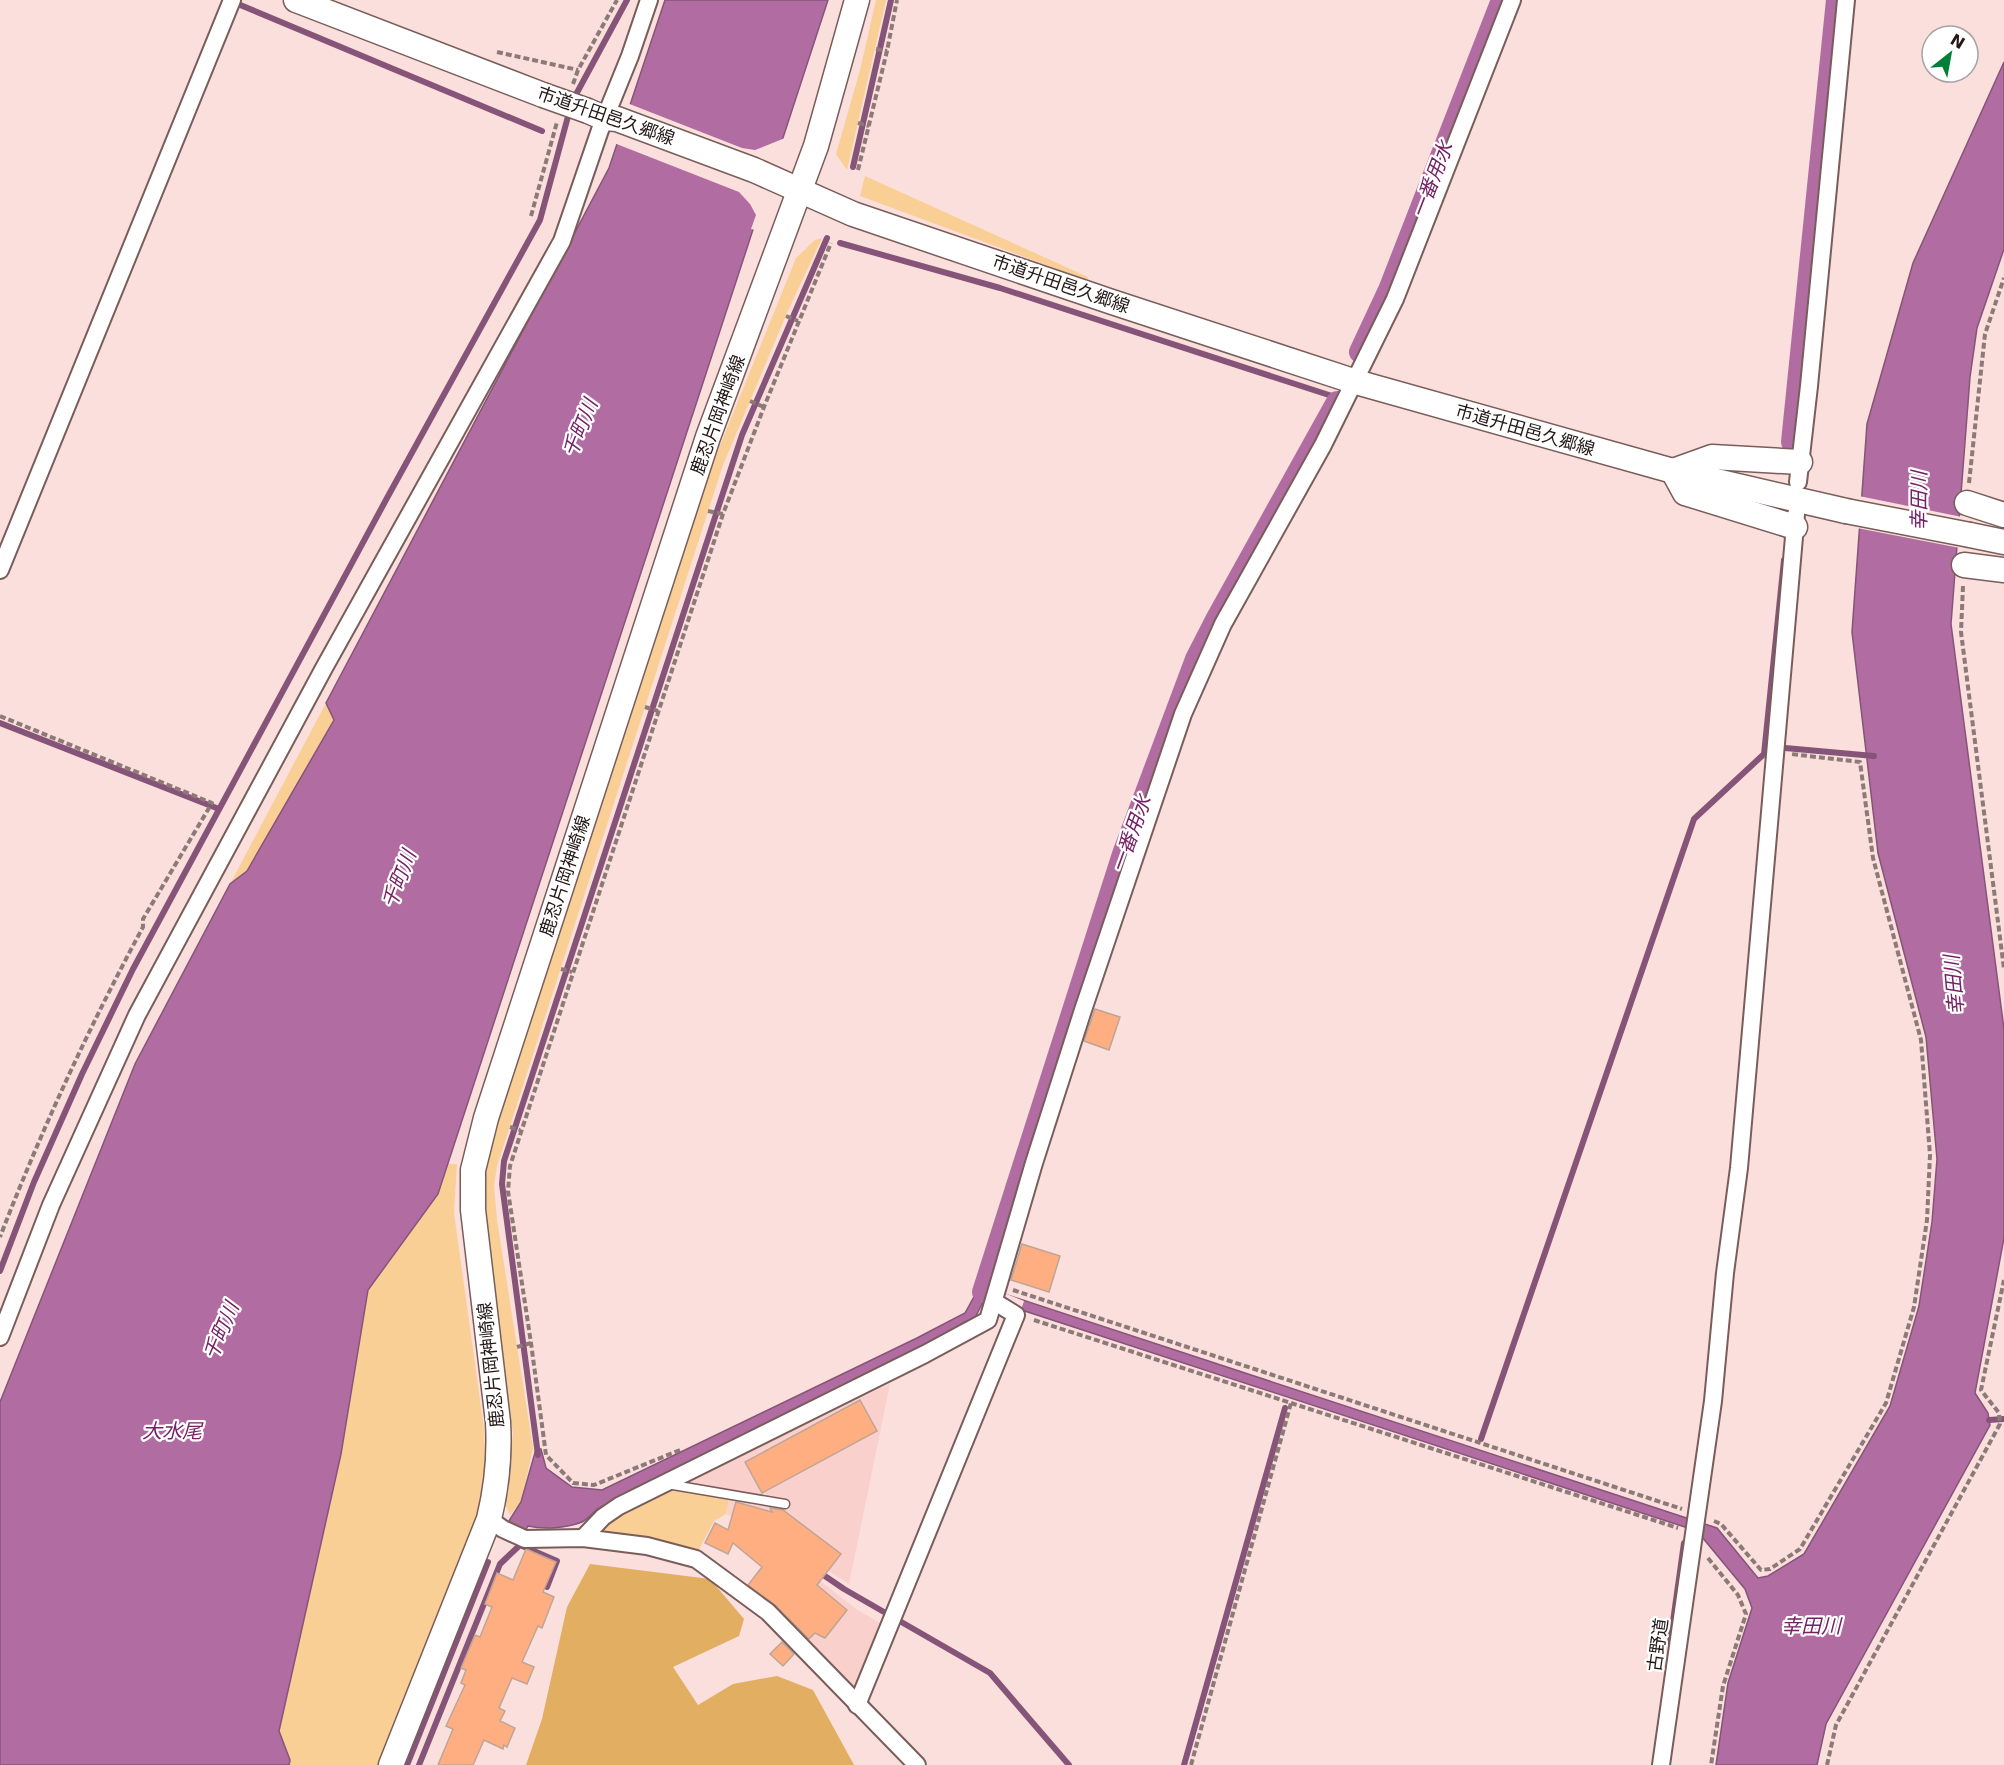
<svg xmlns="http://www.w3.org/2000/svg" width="2004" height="1765" font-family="'DejaVu Sans','Noto Sans JP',sans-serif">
  <rect width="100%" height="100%" fill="#fadfdc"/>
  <g fill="#fad0cc">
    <polygon points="890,1384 849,1584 770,1533 726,1514 729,1499 666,1488"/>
    <polygon points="787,1555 856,1609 884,1625 855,1693 773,1610 786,1591"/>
  </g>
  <g fill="#f9cf95">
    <polygon points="876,0 886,0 847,170 836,154 860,70"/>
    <polygon points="865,176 1088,277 1087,280 860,196"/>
    <polygon points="822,238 787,313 723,465 497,1166 494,1186 497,1220 533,1448 521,1502 510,1515 505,1504 513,1434 482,1216 483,1173 487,1157 713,463 796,258 815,240"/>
    <polygon points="326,703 334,720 247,872 230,884"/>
    <polygon points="448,1164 457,1164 454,1213 484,1429 486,1466 478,1522 381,1765 289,1765 290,1760 279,1731 341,1454 368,1290 438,1194"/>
    <polygon points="666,1488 729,1499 726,1514 714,1521 697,1553 605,1535 601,1526"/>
    <polygon points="483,1556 487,1558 405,1765 400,1765"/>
  </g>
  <polygon fill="#e2ae62" points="590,1564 710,1579 744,1619 739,1636 673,1667 698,1705 733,1684 777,1676 813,1690 854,1765 526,1765 542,1719 567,1607"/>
  <g fill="#b16da2" stroke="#865478" stroke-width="1.5">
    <polygon points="665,0 828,0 438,1194 368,1290 341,1454 279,1731 290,1760 289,1765 0,1765 0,1402 135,1064 230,884 247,871 334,720 326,703 609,168"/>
    <path d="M 2004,62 L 2004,249 L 1977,328 L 1970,377 L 1951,624 L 2004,1029 L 2004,1238 L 1975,1393 L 1988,1413 L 1990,1425 L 1826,1724 L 1817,1765 L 1716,1765 L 1728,1683 L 1752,1608 L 1745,1589 L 1697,1531 L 985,1298 L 974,1320 L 597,1509 C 593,1513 588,1519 582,1522 C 567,1528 544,1530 528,1526 L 519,1543 L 502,1532 L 521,1502 L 536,1449 L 541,1449 L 546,1468 L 572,1487 L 602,1490 L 917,1338 L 965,1313 L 980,1286 L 1717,1528 L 1758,1578 L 1768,1576 L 1804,1554 L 1890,1406 L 1919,1306 L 1932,1222 L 1937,1159 L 1926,1037 L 1878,853 L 1852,632 L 1867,424 L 1913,263 Z"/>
  </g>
  <g fill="#fadfdc">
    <polygon points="627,103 742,148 755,150 785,138 755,230 751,229 756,215 750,204 739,192 614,143"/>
    <polygon points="1859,496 1962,517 1960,548 1857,528"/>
    <polygon points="989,1287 1024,1301 1021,1310 985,1299"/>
  </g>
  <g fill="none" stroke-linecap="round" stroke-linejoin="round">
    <g stroke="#865478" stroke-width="6">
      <polyline points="233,2 542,131"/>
      <polyline points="573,100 627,0"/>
      <polyline points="853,167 891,0"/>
      <polyline points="840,243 1000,288 1332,396"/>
      <polyline points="0,723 219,809"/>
      <polyline points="1785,748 1874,756"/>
      <polyline points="0,1271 34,1182 82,1074 133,969 387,498 540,220 570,109"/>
      <polyline points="1989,1420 2004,1419"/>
      <polyline points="1481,1439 1694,819 1764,754 1784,560"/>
      <polyline points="538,1455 502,1184 504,1161 742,435 827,238"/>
      <polyline points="819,1572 844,1589 990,1673 1069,1765"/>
      <polyline points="1670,1643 1684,1543"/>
      <polyline points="407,1765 488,1562"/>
      <polyline points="419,1765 500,1564 520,1545 557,1561 547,1587"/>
      <polyline points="1184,1765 1285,1408"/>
    </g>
    <g stroke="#b16da2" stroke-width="22">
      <polyline points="1360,352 1389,290 1502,0"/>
      <polyline points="1792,442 1837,0"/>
      <polyline points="983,1292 1123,854 1196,659 1217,618 1337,402"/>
    </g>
  </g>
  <g fill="#feae81" stroke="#bfa596" stroke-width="1.5">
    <polygon points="1095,1009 1120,1017 1109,1050 1084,1041"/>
    <polygon points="1022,1244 1060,1256 1049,1292 1011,1280"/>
    <polygon points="860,1400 877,1431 762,1493 745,1462"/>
    <polygon points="736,1502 772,1512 770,1508 783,1510 841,1554 817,1585 847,1610 825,1638 815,1633 809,1639 775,1605 748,1585 762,1567 733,1543 728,1554 705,1543 715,1523 728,1530"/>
    <polygon points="526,1549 556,1562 543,1592 554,1597 542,1628 538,1626 522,1662 534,1667 527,1684 512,1678 499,1708 505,1711 500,1721 515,1728 507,1747 504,1745 503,1749 484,1740 473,1765 438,1765 453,1729 446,1726 465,1685 461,1683 466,1670 461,1668 475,1635 480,1637 492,1607 485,1604 497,1573 513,1580"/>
    <polygon points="782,1642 794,1654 783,1666 770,1654"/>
  </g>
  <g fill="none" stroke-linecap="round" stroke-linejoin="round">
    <defs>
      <polyline id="lane" points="667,1484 785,1504"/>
      <g id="street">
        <polyline points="1798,482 1809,386 1846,0"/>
        <polyline points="0,570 232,0"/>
        <polyline points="0,1337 51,1205 137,1015 324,668 562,241 600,130 630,56 649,0"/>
        <polyline points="489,1519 503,1529 525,1539 583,1538 647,1546 696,1559 768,1612 917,1765"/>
        <polyline points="583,1538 603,1517 619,1506 925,1354 988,1320 1034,1163 1083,1010 1183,714 1223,624 1323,445 1395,299 1512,0"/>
        <polyline points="857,1705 1016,1315 995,1302"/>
        <polyline points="1661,1765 1713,1401 1725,1273 1739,1168 1796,514"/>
      </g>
      <g id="secondary">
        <polyline points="296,0 543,95"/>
        <polyline points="588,111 604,118 617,119 754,170 853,214 1112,302 1356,382 1673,471 1846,511"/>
        <polyline points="1673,471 1685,493 1795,527"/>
        <polyline points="1673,471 1712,457 1800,462"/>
        <polyline points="1967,503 2004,515"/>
        <polyline points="1970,535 2004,542"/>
        <polyline points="1964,565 2004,570"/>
        <path d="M 391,1765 L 489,1519 C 497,1486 500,1456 498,1422 L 473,1210 L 473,1170 L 486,1118 L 708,437 L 816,146 L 857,0"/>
      </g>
    </defs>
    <use href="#lane" stroke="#795d5a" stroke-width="11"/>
    <use href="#street" stroke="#795d5a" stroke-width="20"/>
    <use href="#secondary" stroke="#795d5a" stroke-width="27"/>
    <g stroke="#8d7a78" stroke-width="4" stroke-dasharray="6 3" stroke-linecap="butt">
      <polyline points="876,49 887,51"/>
      <polyline points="497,52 578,70"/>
      <polyline points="573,84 578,70 617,0"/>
      <polyline points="858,123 869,126"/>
      <polyline points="858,170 887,51 897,0"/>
      <polyline points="531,216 557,122"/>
      <polyline points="786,316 798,321"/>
      <polyline points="750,401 764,407"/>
      <polyline points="1969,483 1985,334 2004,278"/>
      <polyline points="708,511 723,514"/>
      <polyline points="1963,586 1961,632 2004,969"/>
      <polyline points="645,707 658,711"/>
      <path d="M 0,716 L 212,803 L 143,919 L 143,927 C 89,1027 41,1131 0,1237"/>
      <polyline points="561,969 572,972"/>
      <polyline points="510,1127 520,1130"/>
      <polyline points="1013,1290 1682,1509"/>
      <polyline points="1034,1320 1678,1528"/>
      <polyline points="517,1347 531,1343"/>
      <polyline points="680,1450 594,1485 573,1483 546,1455 531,1343 508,1191 510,1166 723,514 764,407 831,243"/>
      <polyline points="1714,1521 1721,1524 1761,1570 1770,1569 1800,1549 1886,1403 1914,1307 1927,1220 1930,1155 1921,1040 1873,858 1860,762 1791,754"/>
      <polyline points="1708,1558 1738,1595 1746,1614 1723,1686 1711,1765"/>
      <polyline points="1191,1765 1291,1403"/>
      <polyline points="1827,1765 1836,1725 2000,1424 1999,1413 1981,1390 2004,1280"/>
    </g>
    <use href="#lane" stroke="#fff" stroke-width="8"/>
    <use href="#street" stroke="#fff" stroke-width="16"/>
    <use href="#secondary" stroke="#fff" stroke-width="24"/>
    <defs>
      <g id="secondary-bridge">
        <polyline points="543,95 588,111"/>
        <polyline points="1846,511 1970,535"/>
      </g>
    </defs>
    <use href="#secondary-bridge" stroke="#795d5a" stroke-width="27" stroke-linecap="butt"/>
    <use href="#secondary-bridge" stroke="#fff" stroke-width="24"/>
  </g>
  <g text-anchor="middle" stroke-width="4.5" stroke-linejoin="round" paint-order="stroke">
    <g font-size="18" fill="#231817" stroke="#fff">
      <text transform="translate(606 116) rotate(19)" y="6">市道升田邑久郷線</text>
      <text transform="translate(1061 284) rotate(19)" y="6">市道升田邑久郷線</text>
      <text transform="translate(718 415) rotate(-70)" y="6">鹿忍片岡神崎線</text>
      <text transform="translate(1525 430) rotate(16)" y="6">市道升田邑久郷線</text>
      <text transform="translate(565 876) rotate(-72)" y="6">鹿忍片岡神崎線</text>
      <text transform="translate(491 1365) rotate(-96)" y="6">鹿忍片岡神崎線</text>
      <text transform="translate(1658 1645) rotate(-82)" y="6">古野道</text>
    </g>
    <g font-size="20" font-style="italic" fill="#742166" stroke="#fff">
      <text transform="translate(1432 180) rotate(-69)" y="7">一番用水</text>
      <text transform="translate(580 428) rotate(-68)" y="7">千町川</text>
      <text transform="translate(1919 501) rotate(-90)" y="7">幸田川</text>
      <text transform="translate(1131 834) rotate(-70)" y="7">一番用水</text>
      <text transform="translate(399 879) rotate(-69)" y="7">千町川</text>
      <text transform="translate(1954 985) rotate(-95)" y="7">幸田川</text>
      <text transform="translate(221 1331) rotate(-67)" y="7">千町川</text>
      <text x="172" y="1438">大水尾</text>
      <text x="1811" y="1633">幸田川</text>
    </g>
  </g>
  <g transform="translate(1950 54) rotate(31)"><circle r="28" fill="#ffffff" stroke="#a7a3a2" stroke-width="1.5"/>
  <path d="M0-4.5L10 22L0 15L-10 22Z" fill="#007f37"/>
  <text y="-9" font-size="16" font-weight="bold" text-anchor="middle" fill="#231817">N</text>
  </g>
</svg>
